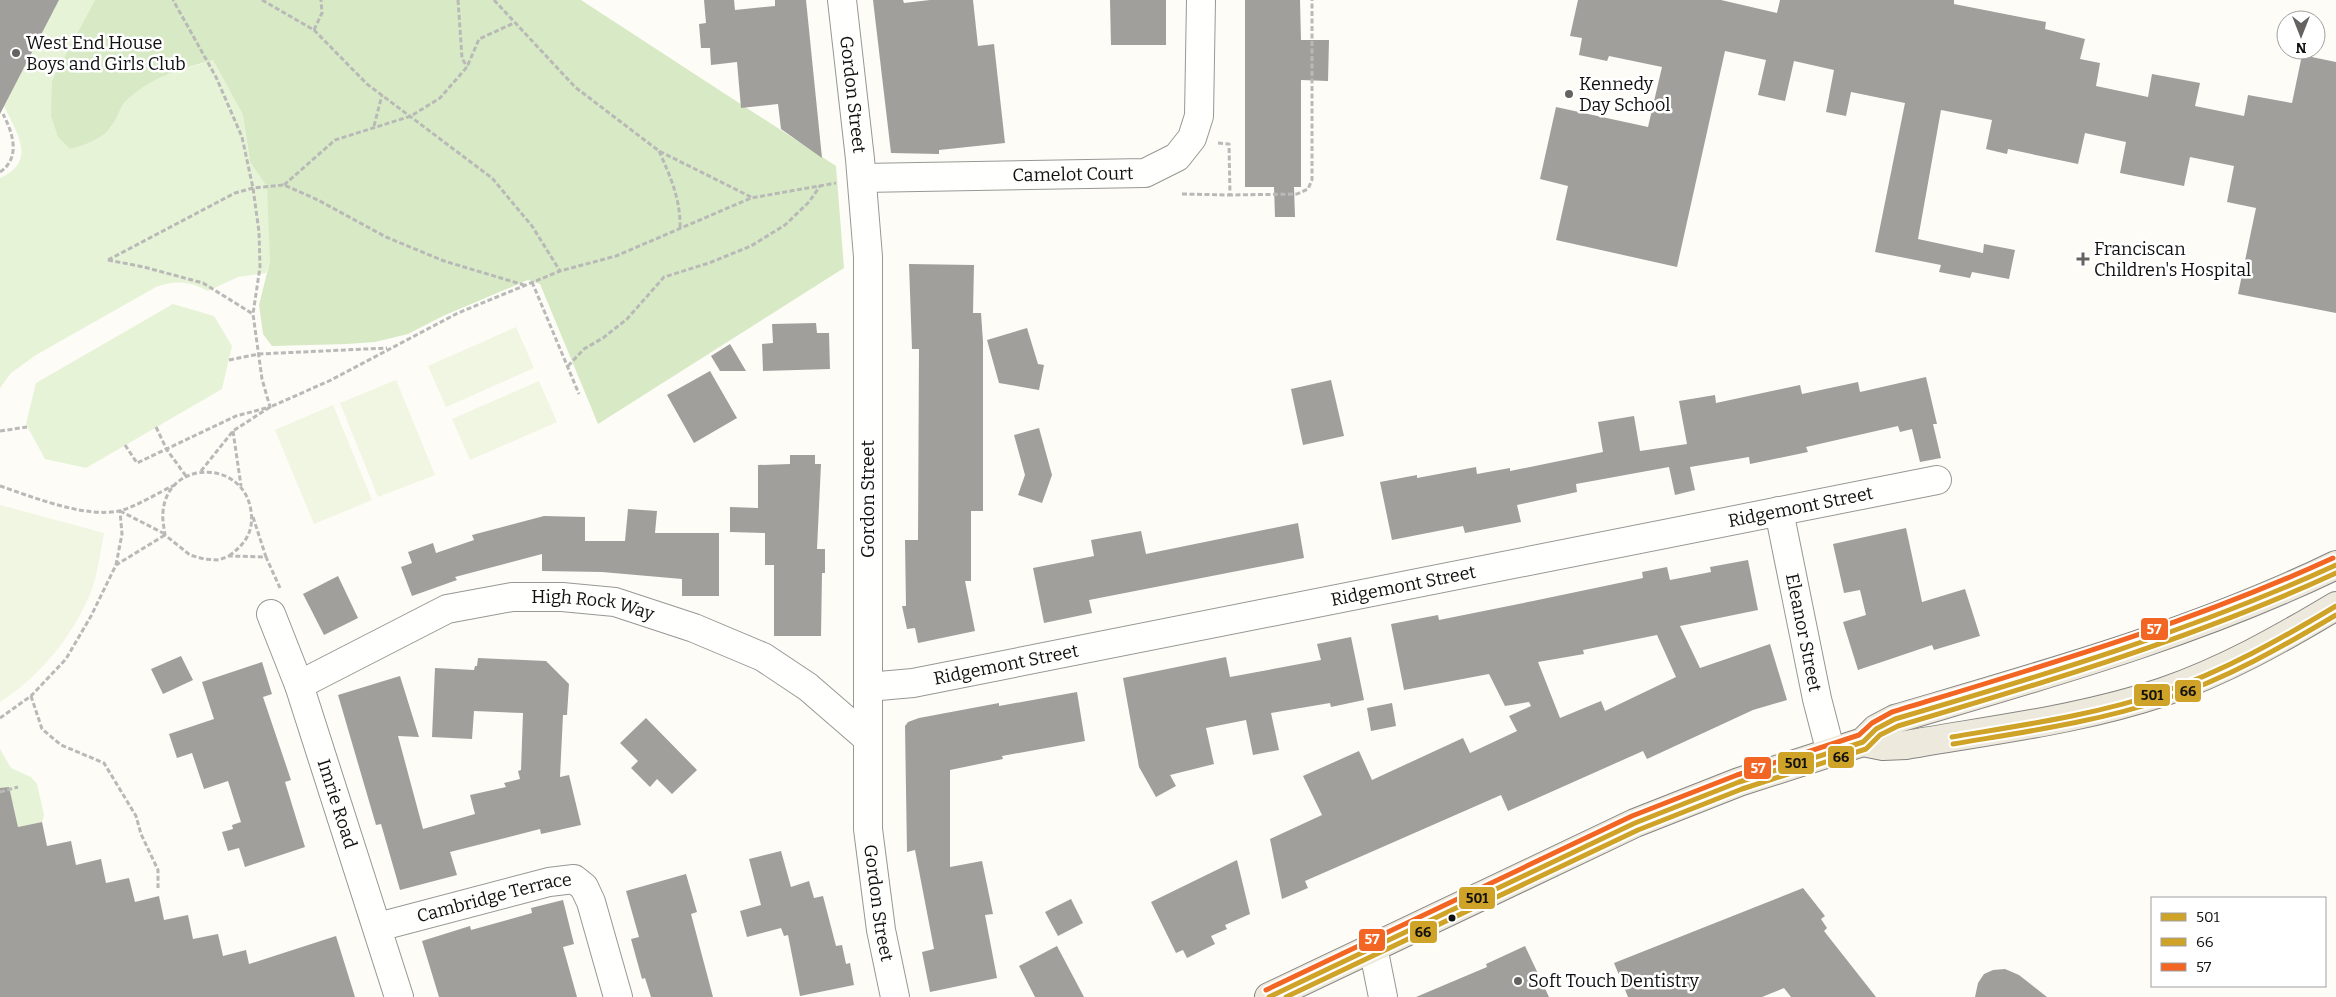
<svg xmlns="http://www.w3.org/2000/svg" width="2336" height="997" font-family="Bitter,serif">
  <rect width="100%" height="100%" fill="#fdfcf7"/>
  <g fill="#e7f3d7">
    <path d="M 59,0 L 95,0 L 52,80 L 110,129 C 115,120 119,109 125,102 C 147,77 183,70 213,60 L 243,115 L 250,162 L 267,187 L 271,239 L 270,261 L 266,273 L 238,277 L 208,291 C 189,281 175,280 156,287 L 36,355 L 11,373 L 0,388 L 0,178 C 38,161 16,132 4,106 Z"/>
    <polygon points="173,304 214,316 232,346 222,389 86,468 45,459 26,424 36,383"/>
    <polygon points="0,749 11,768 31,777 37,784 44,815 42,822 18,827 13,804 0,806"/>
  </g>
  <path fill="#d8eac5" d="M 95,0 L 581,0 L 836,166 L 844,268 L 598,424 L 540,284 L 528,280 L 443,316 L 408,334 L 375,342 L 347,344 L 272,346 L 263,334 L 259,305 L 270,261 L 267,187 L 250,162 L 243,115 L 213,60 C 182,69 150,77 126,101 C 119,108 117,120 110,128 C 101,140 84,145 70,149 L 58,137 L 51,116 L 52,80 Z"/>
  <g fill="#f0f6e1">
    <polygon points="516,327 534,368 446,407 428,366"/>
    <polygon points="396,380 435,475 378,497 340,403"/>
    <polygon points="539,381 557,422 470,460 452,419"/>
    <polygon points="333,405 372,500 314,524 275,430"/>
    <path d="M 0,505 L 104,533 C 101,550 98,569 93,586 C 77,631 41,676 0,702 Z"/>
  </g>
  <g fill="#a19f9c" fill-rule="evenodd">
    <polygon points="0,0 59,0 0,114"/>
    <polygon points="704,0 734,0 735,10 775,6 775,0 806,0 822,158 781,129 778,104 741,108 737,62 711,65 710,48 701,48 699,24 706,23"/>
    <polygon points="873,0 903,0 904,3 930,0 973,0 978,46 994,44 1005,143 939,150 939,154 891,153"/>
    <polygon points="1110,0 1166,0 1166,45 1111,45"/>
    <polygon points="1245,0 1300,0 1301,40 1329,40 1328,81 1301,80 1301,187 1294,187 1295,217 1275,217 1274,187 1245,187"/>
    <polygon points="1578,0 1721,0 1777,13 1780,0 1954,0 1954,4 2046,22 2045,29 2085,39 2080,59 2100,63 2096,86 2148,97 2152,74 2200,83 2195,106 2244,116 2248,95 2292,103 2302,55 2336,62 2336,313 2238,294 2256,208 2227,202 2234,166 2190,157 2184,186 2120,173 2126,142 2085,133 2078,164 2008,149 2007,154 1986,149 1992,120 1941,110 1918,239 1983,253 1984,244 2015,250 2009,279 1972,272 1970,278 1939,272 1941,265 1875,252 1905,103 1851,92 1846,116 1826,112 1834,70 1794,61 1785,101 1758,95 1766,60 1725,51 1677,267 1556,240 1568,186 1540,179 1556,107 1648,127 1662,67 1609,56 1607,61 1579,55 1582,38 1570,36"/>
    <polygon points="909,264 974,265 973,313 981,313 983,342 983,511 971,511 971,581 965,581 975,631 918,643 915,628 907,629 902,606 906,606 905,540 918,540 919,349 912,349"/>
    <polygon points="816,323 817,333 829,333 830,369 763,371 762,344 773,343 772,324"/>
    <polygon points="1027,328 1038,364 1044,365 1039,390 999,383 987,340"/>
    <polygon points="730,344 746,371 720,371 711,356"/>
    <polygon points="710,371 737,418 694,443 667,395"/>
    <polygon points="1926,377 1937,424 1933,424 1941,458 1920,462 1912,429 1900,432 1898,426 1806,447 1808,452 1750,464 1749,457 1690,467 1695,490 1675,495 1669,467 1576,484 1577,492 1517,505 1521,522 1465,533 1463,526 1392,540 1380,482 1417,475 1417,478 1476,467 1477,474 1510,468 1510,471 1603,452 1598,422 1634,416 1640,451 1687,444 1679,401 1715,395 1716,403 1800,385 1802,394 1858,382 1860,392"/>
    <polygon points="1331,380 1344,436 1303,445 1291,389"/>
    <polygon points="1039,428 1052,475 1042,503 1018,495 1025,475 1014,435"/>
    <polygon points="790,455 815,455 815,464 821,464 817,549 825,549 825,573 822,573 821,636 774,636 774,565 765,565 765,533 730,532 730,507 758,508 758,465 790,464"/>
    <polygon points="628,509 657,511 655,533 719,533 719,596 682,596 682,579 602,572 542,571 542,554 455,577 457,580 412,596 401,567 412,563 408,552 433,543 436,553 474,540 472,535 544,516 585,517 585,541 625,541"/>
    <polygon points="1298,523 1304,558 1089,600 1092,613 1044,623 1033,568 1094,556 1091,540 1141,531 1146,554"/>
    <polygon points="1906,528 1922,602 1965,589 1980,636 1934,650 1932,645 1858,670 1843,622 1866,615 1860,590 1844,593 1833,544"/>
    <path d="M 1748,560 L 1758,610 L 1680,626 L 1700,668 L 1770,644 L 1787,700 L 1753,710 L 1647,759 L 1643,751 L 1508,811 L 1501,795 L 1305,881 L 1308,888 L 1282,899 L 1270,839 L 1322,815 L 1303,776 L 1359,751 L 1372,780 L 1463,738 L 1470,753 L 1517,731 L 1509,716 L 1531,706 L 1529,702 L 1505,706 L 1489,674 L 1404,690 L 1391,624 L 1438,615 L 1439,620 L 1533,601 L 1643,578 L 1642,572 L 1667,567 L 1670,580 L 1711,572 L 1710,567 ZM 1657,635 L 1676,677 L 1605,711 L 1601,701 L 1560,718 L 1538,662 L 1584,654 L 1583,650 Z"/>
    <polygon points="338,576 358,618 324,635 303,594"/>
    <polygon points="1351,637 1364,700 1331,707 1330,703 1271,713 1279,750 1253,755 1246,720 1206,728 1214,764 1170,775 1176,786 1156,797 1139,767 1123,678 1226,657 1230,677 1321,660 1317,644"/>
    <polygon points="181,656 193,680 163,694 151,669"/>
    <polygon points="478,658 546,661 569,684 567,715 563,715 560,777 569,775 581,825 541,834 540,829 450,852 457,875 400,890 381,824 376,825 338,695 400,676 419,737 398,736 423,829 475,814 470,795 506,787 504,783 520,779 518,771 521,770 523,713 474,711 472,739 432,737 435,668 474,670 475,666 477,666"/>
    <polygon points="262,662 272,694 263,697 291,780 285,782 305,847 245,867 239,848 228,851 222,832 233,829 232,825 241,822 228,781 204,789 192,753 177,758 169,734 214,719 202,682"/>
    <polygon points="1077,692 1085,741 1002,756 1003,759 950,770 950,867 982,861 993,914 985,915 997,978 930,992 922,952 934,949 915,850 907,852 905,726 908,722 919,718 999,703 999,706"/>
    <polygon points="1392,703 1396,726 1371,731 1367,708"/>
    <polygon points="646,718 697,770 672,794 657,779 650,787 631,768 638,761 620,743"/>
    <polygon points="9,787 18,827 42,822 47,846 71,841 76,865 101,859 106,883 129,878 135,902 159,896 164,920 188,915 193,939 218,934 223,956 246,950 249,964 336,936 355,997 0,997 0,788"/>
    <polygon points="781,851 791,887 809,881 814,898 823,896 836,946 842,945 846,964 850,963 854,985 800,996 788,935 784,936 781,928 747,937 740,911 761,905 749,859"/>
    <polygon points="1237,860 1250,914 1225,925 1227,929 1211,936 1215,944 1187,958 1183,950 1176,953 1151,902"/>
    <polygon points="686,874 697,912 691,914 713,997 651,997 645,978 642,979 631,939 639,937 626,891"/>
    <polygon points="1803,888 1825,916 1821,919 1827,928 1824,931 1876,997 1791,997 1784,988 1762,997 1628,997 1614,963"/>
    <polygon points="1071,899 1083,923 1058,936 1045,912"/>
    <polygon points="563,900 574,944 563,947 577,997 439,997 422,941 470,926 471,930 532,913 531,908"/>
    <polygon points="1057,946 1084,997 1035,997 1019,966"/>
    <polygon points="1525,946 1549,997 1416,997 1487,967 1486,964"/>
    <polygon points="2005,969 2019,975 2047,997 1975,997 1978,983 1984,974 1993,970"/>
  </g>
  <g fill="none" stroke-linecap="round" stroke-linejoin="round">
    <defs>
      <g id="minor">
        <path id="s1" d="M 842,0 L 860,159 L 868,257 L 868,829 L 881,930 L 895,997"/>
        <path id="s2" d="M 862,178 L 1145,173 L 1177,157 L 1192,138 L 1199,116 L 1201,0"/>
        <path id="s3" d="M 1779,511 L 1817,699 L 1831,753"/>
        <path id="s4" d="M 271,614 L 299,685 L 399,997"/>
        <path id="s5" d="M 299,685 L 447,609 L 512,597 L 562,597 L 615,602 L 694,628 L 763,657 L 808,687 L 868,739"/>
        <path id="s6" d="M 868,687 L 913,683 L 1937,480"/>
        <path id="s7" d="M 378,927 L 549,882 L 574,879 L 584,887 L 591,902 L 618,997"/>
        <polyline points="1373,947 1383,997"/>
      </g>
      <g id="major">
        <path d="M 1863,742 L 1883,746 L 1906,745 C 1991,730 2080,720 2163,692 C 2224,671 2281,639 2336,606"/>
        <path d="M 1269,997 L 1635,823 L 1739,782 L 1863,742 L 1876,729 L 1895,719 C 2044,675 2196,633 2336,565"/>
      </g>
    </defs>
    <use href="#minor" stroke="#979795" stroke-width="30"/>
    <use href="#major" stroke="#858482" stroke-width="30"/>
    <g stroke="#b9b9b8" stroke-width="3" stroke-dasharray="5 2.5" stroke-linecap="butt">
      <polyline points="262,0 314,30 367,84 492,178 532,226 560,271"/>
      <polyline points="458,0 462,58 467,67"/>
      <polyline points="494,0 575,87 659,151 751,197"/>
      <polyline points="314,30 322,13 321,0"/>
      <polyline points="374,126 382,95"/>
      <polyline points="1218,143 1229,144 1230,195 1297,194 1308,189 1312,180 1312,0"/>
      <path d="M 659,151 C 671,178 681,200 680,230"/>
      <path d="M 0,172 C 21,158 13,133 3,114"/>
      <polyline points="284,185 335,140 411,116 440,98 467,67 479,39 514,23"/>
      <polyline points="1182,194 1230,195"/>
      <polyline points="108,260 235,193 253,188 284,185 318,200 386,237 444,261 524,285"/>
      <polyline points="108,260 144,267 203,283 253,314"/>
      <polyline points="532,282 579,394"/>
      <polyline points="229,360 259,354 387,348"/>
      <polyline points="568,366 584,349 603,338 627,319 664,277 709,263 751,246 785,225 809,202 820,186"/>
      <polyline points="156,427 167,450 186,476"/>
      <polyline points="0,431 27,427"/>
      <polyline points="233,431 241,486"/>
      <polyline points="125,445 137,463 236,416 270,407 262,379 253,314 260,267 259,232 253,188 242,137 216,77 173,0"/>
      <polyline points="201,471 233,431 270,407 329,381 458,313 560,271 616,256 751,198 836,183"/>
      <path d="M 0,486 C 33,497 84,518 119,511 C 136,507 159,492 175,485"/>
      <polyline points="120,511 165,534"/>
      <polyline points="253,517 266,557"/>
      <path d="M 229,556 C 245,544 254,532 251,511 C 244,459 167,459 163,512 C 162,519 164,527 165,535 L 190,555 L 204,559 L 219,560 L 229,556 L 266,557 L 280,588"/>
      <polyline points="116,565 122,534 120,511"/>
      <polyline points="31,696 42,729 61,745 104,763 136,816 141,834 158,870 158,888"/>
      <polyline points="0,718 31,696 66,659 91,616 116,565 165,535"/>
      <polyline points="0,792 18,787"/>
    </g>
    <use href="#minor" stroke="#fffffe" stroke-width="28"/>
    <use href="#major" stroke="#ede9dc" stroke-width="28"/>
    <defs>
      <g id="bus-1">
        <path d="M 1952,737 C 2023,725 2095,715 2163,692 C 2224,671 2281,639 2336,606"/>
        <path d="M 1269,997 L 1635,823 L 1739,782 L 1863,742 L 1876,729 L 1895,719 C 2045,675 2194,630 2336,565"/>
      </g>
      <g id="bus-2">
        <path d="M 1953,744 C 2024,732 2097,722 2165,699 C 2226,679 2282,647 2336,615"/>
        <path d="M 1286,997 L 1638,830 L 1742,789 L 1866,749 L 1880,735 L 1898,726 C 2047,682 2195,638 2336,573"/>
      </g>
      <path id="bus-3" d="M 1266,990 L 1632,816 L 1737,775 L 1859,735 L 1872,723 L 1892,712 C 2043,666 2189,624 2333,558"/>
    </defs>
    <use href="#bus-1" stroke="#fff" stroke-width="9"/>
    <use href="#bus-2" stroke="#fff" stroke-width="9"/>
    <use href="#bus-3" stroke="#fff" stroke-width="9"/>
    <use href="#bus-1" stroke="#cfa327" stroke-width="5"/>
    <use href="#bus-2" stroke="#cfa327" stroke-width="5"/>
    <use href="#bus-3" stroke="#f26522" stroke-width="5"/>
  </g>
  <g fill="#646362" stroke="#fff" stroke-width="2">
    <circle cx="16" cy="53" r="5"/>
    <circle cx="1569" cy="94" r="5"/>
    <path d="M2080.5 251.5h5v5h5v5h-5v5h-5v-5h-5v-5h5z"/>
    <circle cx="1518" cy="981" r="5"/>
  </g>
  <circle fill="#111" stroke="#fff" stroke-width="2" cx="1452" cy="918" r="4.5"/>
  <g text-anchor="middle" stroke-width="5" stroke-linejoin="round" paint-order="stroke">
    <g font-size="18" fill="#111" stroke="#fff" text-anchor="start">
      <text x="26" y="49">West End House<tspan x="26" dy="21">Boys and Girls Club</tspan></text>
      <text x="1579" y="90">Kennedy<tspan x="1579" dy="21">Day School</tspan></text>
      <text x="2094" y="255">Franciscan<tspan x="2094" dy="21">Children's Hospital</tspan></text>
      <text x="1528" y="987">Soft Touch Dentistry</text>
    </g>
    <g font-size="18" fill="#111" stroke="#fff">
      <text dy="6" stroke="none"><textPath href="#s1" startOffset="95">Gordon Street</textPath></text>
      <text dy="6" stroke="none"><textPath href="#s2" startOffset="211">Camelot Court</textPath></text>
      <text transform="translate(868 499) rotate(-90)" y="6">Gordon Street</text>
      <text dy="6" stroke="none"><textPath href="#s6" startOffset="950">Ridgemont Street</textPath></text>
      <text dy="6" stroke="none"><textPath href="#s6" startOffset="545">Ridgemont Street</textPath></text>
      <text dy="6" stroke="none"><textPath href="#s5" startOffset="314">High Rock Way</textPath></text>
      <text dy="6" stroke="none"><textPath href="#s3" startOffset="124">Eleanor Street</textPath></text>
      <text dy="6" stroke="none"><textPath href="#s6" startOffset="140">Ridgemont Street</textPath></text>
      <text dy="6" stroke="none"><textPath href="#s4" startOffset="201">Imrie Road</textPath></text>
      <text dy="6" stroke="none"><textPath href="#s7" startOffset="120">Cambridge Terrace</textPath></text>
      <text dy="6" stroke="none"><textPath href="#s1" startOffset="905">Gordon Street</textPath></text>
    </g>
  </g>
  <g stroke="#fff" stroke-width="2">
    <rect x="2140" y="617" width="29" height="24" rx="5" fill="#f26522"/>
    <rect x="2174" y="679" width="28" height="24" rx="5" fill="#cfa327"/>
    <rect x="2133" y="683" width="38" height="24" rx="5" fill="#cfa327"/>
    <rect x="1827" y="745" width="28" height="24" rx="5" fill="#cfa327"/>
    <rect x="1777" y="751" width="38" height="24" rx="5" fill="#cfa327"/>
    <rect x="1743" y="756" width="29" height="24" rx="5" fill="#f26522"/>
    <rect x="1458" y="886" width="38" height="24" rx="5" fill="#cfa327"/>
    <rect x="1409" y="920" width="29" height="24" rx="5" fill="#cfa327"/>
    <rect x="1358" y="928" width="28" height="24" rx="5" fill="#f26522"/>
  </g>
  <g font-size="14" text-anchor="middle" font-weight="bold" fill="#fff">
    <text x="2154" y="634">57</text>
    <text x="1758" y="773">57</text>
    <text x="1372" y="944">57</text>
  </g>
  <g font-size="14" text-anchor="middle" font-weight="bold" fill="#111">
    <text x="2188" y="696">66</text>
    <text x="2152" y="700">501</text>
    <text x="1841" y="762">66</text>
    <text x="1796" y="768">501</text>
    <text x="1477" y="903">501</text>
    <text x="1423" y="937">66</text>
  </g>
  <rect x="2151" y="897" width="175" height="90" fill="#ffffff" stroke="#a0a0a0"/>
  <rect x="2161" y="913" width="25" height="8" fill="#cfa327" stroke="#a0a0a0"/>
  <text x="2196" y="922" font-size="15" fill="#111111">501</text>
  <rect x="2161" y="938" width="25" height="8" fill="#cfa327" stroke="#a0a0a0"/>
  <text x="2196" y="947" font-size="15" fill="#111111">66</text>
  <rect x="2161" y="963" width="25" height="8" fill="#f26522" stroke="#a0a0a0"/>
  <text x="2196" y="972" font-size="15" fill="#111111">57</text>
  <g transform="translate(2301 35) rotate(180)"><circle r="24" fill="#ffffff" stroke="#a0a0a0"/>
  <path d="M0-4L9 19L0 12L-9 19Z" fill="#646362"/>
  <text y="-8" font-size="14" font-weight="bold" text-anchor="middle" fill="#111111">N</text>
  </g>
</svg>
